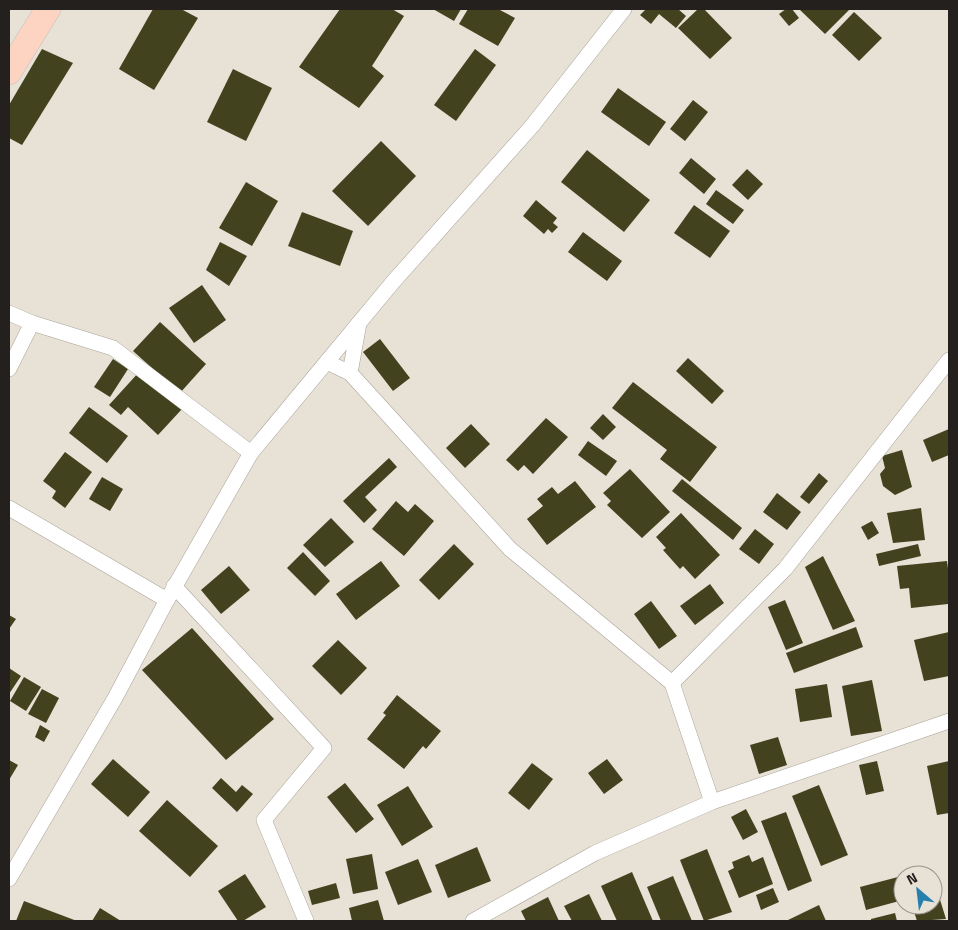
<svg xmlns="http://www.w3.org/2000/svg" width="958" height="930" font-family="'Titillium Web',sans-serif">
  <rect width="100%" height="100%" fill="#e8e1d6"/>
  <g fill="#42421f">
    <polygon points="153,9 181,9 198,18 154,90 119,69"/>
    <polygon points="340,9 392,9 404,16 372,66 384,76 359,108 299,67"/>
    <polygon points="433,9 461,9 454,21"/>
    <polygon points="468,9 498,9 515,18 498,46 459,24"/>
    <polygon points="646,9 678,9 686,16 676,28 659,14 651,24 640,15"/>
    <polygon points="698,9 704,9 732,38 710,59 678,28"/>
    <polygon points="786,9 792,9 799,18 789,26 779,14"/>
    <polygon points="799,9 850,9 825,34"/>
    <polygon points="854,12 882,38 859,61 832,35"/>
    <polygon points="42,49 73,63 22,145 9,138 9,105"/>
    <polygon points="475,49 496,65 456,121 434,105"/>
    <polygon points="233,69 272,88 246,141 207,122"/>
    <polygon points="618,88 666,122 649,146 601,112"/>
    <polygon points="693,100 708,112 685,141 670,129"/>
    <polygon points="381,141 416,176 368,226 332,191"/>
    <polygon points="587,150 650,200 624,232 561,182"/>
    <polygon points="691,158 716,179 704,194 679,173"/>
    <polygon points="747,169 763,184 748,200 732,185"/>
    <polygon points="246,182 278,201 252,246 219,228"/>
    <polygon points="716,190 744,210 733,224 706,204"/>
    <polygon points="536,200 557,218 553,223 558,227 552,233 548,229 544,234 523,216"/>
    <polygon points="694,205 730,231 710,258 674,233"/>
    <polygon points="302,212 353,231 340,266 288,246"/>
    <polygon points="583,232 622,261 607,281 568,252"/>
    <polygon points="220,242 247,256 229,286 206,270"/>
    <polygon points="202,285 226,320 194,343 169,308"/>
    <polygon points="160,322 206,364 180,393 133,351"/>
    <polygon points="380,339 410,378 393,391 363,352"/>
    <polygon points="688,358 724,391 712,404 676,371"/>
    <polygon points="113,359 128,369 110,397 94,387"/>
    <polygon points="140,371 182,409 158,435 128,407 121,415 109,405"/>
    <polygon points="633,382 717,447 690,482 660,459 667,450 612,408"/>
    <polygon points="89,407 128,436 107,463 69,433"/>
    <polygon points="603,414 616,427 603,440 590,428"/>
    <polygon points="546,418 568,437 533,474 524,465 518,471 506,460"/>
    <polygon points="471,424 490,444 465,468 446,448"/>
    <polygon points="949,429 949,455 932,462 923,440"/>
    <polygon points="588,441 617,461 606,476 578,455"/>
    <polygon points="902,450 912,487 895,495 883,486 880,474 885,468 882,456"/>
    <polygon points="65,452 92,472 65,508 52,498 56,491 43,481"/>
    <polygon points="389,458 397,467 365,497 377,510 364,523 343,501"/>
    <polygon points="630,469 670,512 642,538 607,505 611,501 603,493"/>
    <polygon points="819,473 828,481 809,504 800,497"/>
    <polygon points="102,477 123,489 110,511 89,499"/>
    <polygon points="682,479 742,528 733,540 672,491"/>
    <polygon points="575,481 596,507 547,545 527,519 543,506 537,499 552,487 558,494"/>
    <polygon points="777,493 801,512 787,530 763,512"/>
    <polygon points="396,501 408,512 415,504 434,521 404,556 372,529"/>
    <polygon points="921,508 925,540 893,543 887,513"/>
    <polygon points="681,513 720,555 695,579 683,566 680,569 663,550 666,548 656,537"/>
    <polygon points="331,518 354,542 325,567 303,545"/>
    <polygon points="872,521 879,533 868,540 861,527"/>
    <polygon points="755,529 774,544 759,564 739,549"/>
    <polygon points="454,544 474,564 439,600 419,580"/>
    <polygon points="918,544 921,556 879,566 876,554"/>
    <polygon points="303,552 330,581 315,596 287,568"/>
    <polygon points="823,556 855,621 833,630 805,567"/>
    <polygon points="381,561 400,586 356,620 336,594"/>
    <polygon points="947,561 949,576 948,604 911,608 909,588 900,589 897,566"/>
    <polygon points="229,566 250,590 221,614 201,590"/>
    <polygon points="710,584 724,603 695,625 680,606"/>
    <polygon points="785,600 803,643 786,650 768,607"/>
    <polygon points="651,601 677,636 659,649 634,614"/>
    <polygon points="9,615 16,619 9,629"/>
    <polygon points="856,627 863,647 794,673 786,653"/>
    <polygon points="192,628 274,719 226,760 142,670"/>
    <polygon points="949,632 949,676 924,681 914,640"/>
    <polygon points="338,640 367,668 341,695 312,666"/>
    <polygon points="9,668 21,676 9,694"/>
    <polygon points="24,677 41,687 26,711 10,701"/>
    <polygon points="872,680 882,731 851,736 842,686"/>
    <polygon points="827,684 832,717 800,722 795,689"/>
    <polygon points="42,689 59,698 46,723 28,714"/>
    <polygon points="397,695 441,731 426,749 423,746 404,769 367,739 386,715 383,713"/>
    <polygon points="40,725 50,731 44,742 35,737"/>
    <polygon points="778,737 787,765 759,774 750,745"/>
    <polygon points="113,759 150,792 128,817 91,784"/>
    <polygon points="607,759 623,780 604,794 588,773"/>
    <polygon points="9,760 18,765 9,780"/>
    <polygon points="877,761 884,791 866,795 859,765"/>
    <polygon points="949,761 949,813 937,815 927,766"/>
    <polygon points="532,763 553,779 529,810 508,793"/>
    <polygon points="221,778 236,792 242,785 253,794 237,812 212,788"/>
    <polygon points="345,783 374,819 356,833 327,797"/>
    <polygon points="819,785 848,855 821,866 792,796"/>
    <polygon points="408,786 433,827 402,846 377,805"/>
    <polygon points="167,800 218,846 190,877 139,831"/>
    <polygon points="746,809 758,832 743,840 731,817"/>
    <polygon points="786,812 812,881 788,891 761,821"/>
    <polygon points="477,847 491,881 448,898 435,865"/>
    <polygon points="707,849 732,912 704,921 680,860"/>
    <polygon points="372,854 378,889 353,894 346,859"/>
    <polygon points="749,855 752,862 763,857 773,884 739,898 728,871 734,868 732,862"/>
    <polygon points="418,859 432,892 398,905 385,872"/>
    <polygon points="931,869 933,875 911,875 911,874"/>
    <polygon points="632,872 653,921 617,921 601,886"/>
    <polygon points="245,874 266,907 243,921 238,921 218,891"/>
    <polygon points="673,876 692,921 661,921 647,887"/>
    <polygon points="898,877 903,900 866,910 860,887"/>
    <polygon points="933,877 946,919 917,921 912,905 933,905"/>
    <polygon points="336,883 340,898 312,905 308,891"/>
    <polygon points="773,888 779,902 761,910 756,895"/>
    <polygon points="589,894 602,921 572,921 564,906"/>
    <polygon points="548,897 559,921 526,921 521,911"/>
    <polygon points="378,900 384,921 352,921 349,908"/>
    <polygon points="24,901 77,921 16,921"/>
    <polygon points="819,905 826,921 786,921"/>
    <polygon points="100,908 121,921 92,921"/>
    <polygon points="895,913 897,921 871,921 871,919"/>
  </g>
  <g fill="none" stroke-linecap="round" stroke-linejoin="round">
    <defs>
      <g id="street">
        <polyline points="9,313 32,323"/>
        <polyline points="327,362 350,373 510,549 672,683 712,802"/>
        <polyline points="9,369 32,323 113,348 251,453"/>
        <polyline points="350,373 359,323"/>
        <polyline points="9,508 167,600"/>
        <polyline points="174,586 324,748 264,820 306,921"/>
        <polyline points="672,683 785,569 949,360"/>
        <polyline points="9,879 115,698 167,600 251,453 393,282 532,126 624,9"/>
        <polyline points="473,921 595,853 712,802 949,721"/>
      </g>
      <polyline id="primary" points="9,72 48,9"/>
    </defs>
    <use href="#street" stroke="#aaa398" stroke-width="16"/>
    <use href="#primary" stroke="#c1c1c0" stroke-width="26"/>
    <use href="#street" stroke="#fff" stroke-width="15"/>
    <use href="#primary" stroke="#fdd4c1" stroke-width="25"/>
  </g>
  <rect width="958" height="930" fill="none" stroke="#23201d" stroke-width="20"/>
  <g transform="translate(918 890) rotate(332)"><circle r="24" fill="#e8e1d6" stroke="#99948c"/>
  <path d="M0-4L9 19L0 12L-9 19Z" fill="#277fae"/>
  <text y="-8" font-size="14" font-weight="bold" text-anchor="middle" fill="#23201d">N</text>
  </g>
</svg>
